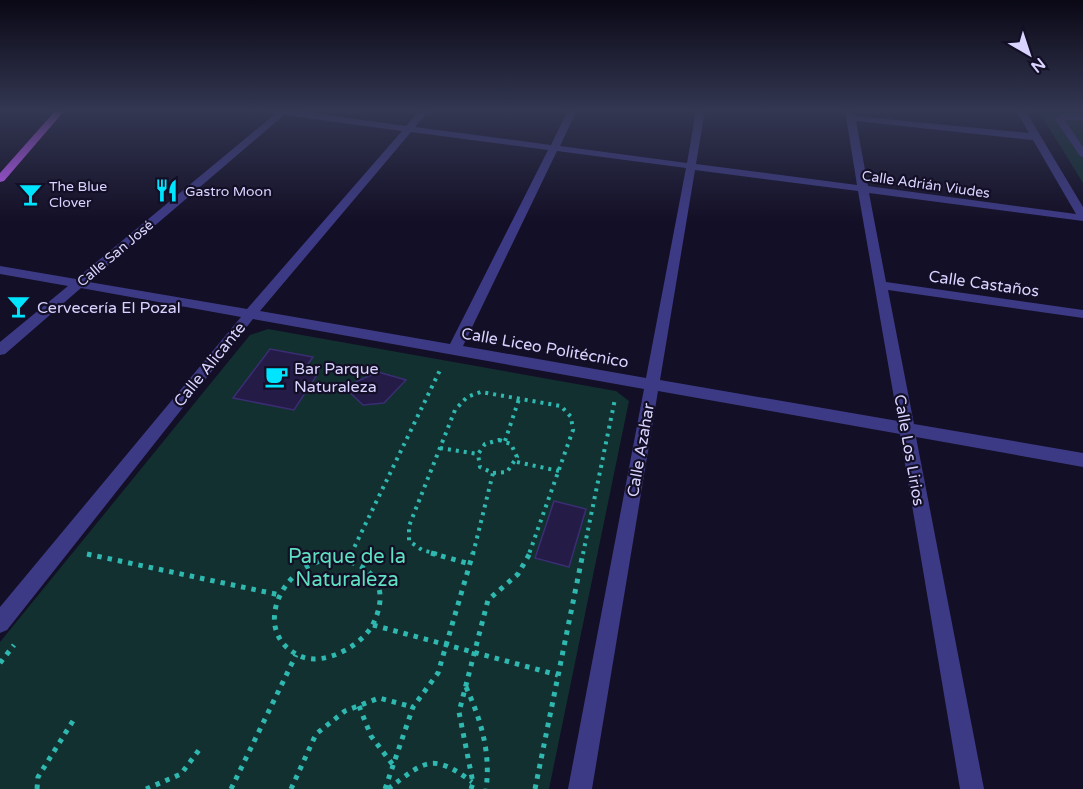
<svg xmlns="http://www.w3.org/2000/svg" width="1083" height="789" font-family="'Varela Round',sans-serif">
  <rect width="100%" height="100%" fill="#130f26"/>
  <g fill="#12302f">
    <polygon points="1038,110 1083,110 1083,183"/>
    <polygon points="268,329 616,391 629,401 549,789 0,789 0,642 250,335"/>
  </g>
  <g fill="#241b47" stroke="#3b2d73" stroke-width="1.5">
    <polygon points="270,349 313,357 302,372 317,375 294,410 233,398"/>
    <polygon points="378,372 406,380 384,403 363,405 344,387"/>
    <polygon points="554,501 586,509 569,567 535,558"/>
  </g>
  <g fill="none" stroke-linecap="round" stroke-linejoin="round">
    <g stroke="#2fb8b0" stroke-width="4" stroke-dasharray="3 5" stroke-linecap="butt">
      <polygon points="499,440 511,444 517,457 507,472 493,473 480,467 478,454 485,444"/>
      <polyline points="505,441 519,399"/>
      <polyline points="440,448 478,454"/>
      <polyline points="517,462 559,471"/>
      <polyline points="351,554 441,368"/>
      <polyline points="437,554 422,550 409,541 409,526 455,410 467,397 481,392 561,406 571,417 573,430 529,554"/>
      <polyline points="473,554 493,473"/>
      <polyline points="583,554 615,399"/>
    </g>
    <g stroke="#2fb8b0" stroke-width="5" stroke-dasharray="4.5 6" stroke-linecap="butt">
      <polyline points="431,553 470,564"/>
      <polyline points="87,554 280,595"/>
      <path d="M 330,558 C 368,561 392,583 374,622 C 364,645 324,667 300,656 C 261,638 271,593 300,571 C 309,564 320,561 330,558 Z"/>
      <polyline points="349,559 352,553"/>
      <polyline points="373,625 558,675"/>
      <polyline points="0,663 14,645"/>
      <path d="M 466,687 C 481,720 491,753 486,789"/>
      <polyline points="359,706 371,736 393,765"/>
      <polyline points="37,789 38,777 76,716"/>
      <polyline points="146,789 181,774 199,750"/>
      <polyline points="231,789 296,655"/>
      <polyline points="291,789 316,734 345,711 379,698 413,707"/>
      <polyline points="385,789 413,707 438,673 473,553"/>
      <path d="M 388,789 C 425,761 432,752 472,782"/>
      <polyline points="471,789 473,783 459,712 488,600 518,574 530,553"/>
      <polyline points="535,789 583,553"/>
    </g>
    <g fill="#3d3a85" fill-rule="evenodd">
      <path d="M 262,110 L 290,110 L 406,126 L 420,110 L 429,110 L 415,127 L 551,145 L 568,110 L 577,110 L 560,146 L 687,163 L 696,110 L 705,110 L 696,164 L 857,185 L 845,110 L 854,110 L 855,116 L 1029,133 L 1016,110 L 1025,110 L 1083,207 L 1083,221 L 869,193 L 886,282 L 1083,310 L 1083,318 L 888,290 L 914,424 L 1083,453 L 1083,467 L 916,437 L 984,789 L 960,789 L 900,434 L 658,391 L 592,789 L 568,789 L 644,389 L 253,319 L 7,630 L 0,633 L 0,607 L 241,317 L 81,288 L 5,354 L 0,355 L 0,342 L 68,286 L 0,274 L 0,266 L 76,279 L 275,114 ZM 284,115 L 402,131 L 247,309 L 89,282 ZM 856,121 L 1033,140 L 1076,214 L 868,186 ZM 411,132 L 548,150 L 450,344 L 260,311 ZM 557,151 L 686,168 L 646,378 L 463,346 ZM 695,170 L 858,191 L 898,421 L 660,380 Z"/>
      <polygon points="1062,114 1083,114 1083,120 1065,120 1083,147 1083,157 1080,156 1055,119"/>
    </g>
    <polygon fill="#c25bff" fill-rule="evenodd" points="56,110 65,110 4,181 0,182 0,173"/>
  </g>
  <linearGradient id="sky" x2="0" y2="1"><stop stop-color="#0a0815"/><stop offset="0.5" stop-color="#333752"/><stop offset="1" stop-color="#333752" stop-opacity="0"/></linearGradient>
  <rect width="1083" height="221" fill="url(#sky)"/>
  <defs>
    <symbol id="restaurant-bare" viewBox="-9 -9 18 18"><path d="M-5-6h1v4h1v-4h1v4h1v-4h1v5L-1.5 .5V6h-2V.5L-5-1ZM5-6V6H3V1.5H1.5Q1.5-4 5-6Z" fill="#00e5ff" stroke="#130f26" stroke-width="2.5" paint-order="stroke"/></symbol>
    <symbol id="bar-bare" viewBox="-9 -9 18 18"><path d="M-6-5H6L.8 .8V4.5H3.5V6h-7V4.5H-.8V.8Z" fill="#00e5ff" stroke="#130f26" stroke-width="2.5" paint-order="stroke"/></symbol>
    <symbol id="cafe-bare" viewBox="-9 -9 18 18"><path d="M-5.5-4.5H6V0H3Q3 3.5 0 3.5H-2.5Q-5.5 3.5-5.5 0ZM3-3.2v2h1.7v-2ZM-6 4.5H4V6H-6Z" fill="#00e5ff" stroke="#130f26" stroke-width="2.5" paint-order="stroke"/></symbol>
  </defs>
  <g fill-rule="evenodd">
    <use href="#restaurant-bare" x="150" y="174" width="33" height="33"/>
    <use href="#bar-bare" x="14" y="178" width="33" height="33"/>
    <use href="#bar-bare" x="2" y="290" width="33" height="33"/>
    <use href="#cafe-bare" x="260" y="360" width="33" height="33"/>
  </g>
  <g text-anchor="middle" stroke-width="4.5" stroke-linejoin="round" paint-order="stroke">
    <g font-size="14" fill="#d9d4ff" stroke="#130f26">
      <text transform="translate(926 184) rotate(8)" y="5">Calle Adrián Viudes</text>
      <text transform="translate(115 253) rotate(-40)" y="5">Calle San José</text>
    </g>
    <g font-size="14" fill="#d9d4ff" stroke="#130f26" text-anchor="start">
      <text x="49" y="191">The Blue<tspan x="49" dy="16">Clover</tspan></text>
      <text x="185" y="196">Gastro Moon</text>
    </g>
    <g font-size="16" fill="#d9d4ff" stroke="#130f26">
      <text transform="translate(984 283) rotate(8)" y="6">Calle Castaños</text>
      <text transform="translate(545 347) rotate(10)" y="6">Calle Liceo Politécnico</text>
      <text transform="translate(209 364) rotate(-51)" y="6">Calle Alicante</text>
      <text transform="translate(640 450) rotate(-80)" y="6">Calle Azahar</text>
      <text transform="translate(910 450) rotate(80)" y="6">Calle Los Lirios</text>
    </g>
    <g font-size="16" fill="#d9d4ff" stroke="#130f26" text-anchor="start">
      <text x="37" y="313">Cervecería El Pozal</text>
      <text x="294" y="374">Bar Parque<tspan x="294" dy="18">Naturaleza</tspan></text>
    </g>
    <g font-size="20" fill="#5fe0c0" stroke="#130f26">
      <text x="347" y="563">Parque de la<tspan x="347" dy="23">Naturaleza</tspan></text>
    </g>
  </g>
  <g transform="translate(1029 54) rotate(141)" stroke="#130f26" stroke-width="4.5" paint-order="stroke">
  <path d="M0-4.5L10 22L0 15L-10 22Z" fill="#d9d4ff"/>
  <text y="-9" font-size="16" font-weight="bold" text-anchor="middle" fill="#d9d4ff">N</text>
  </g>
</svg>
